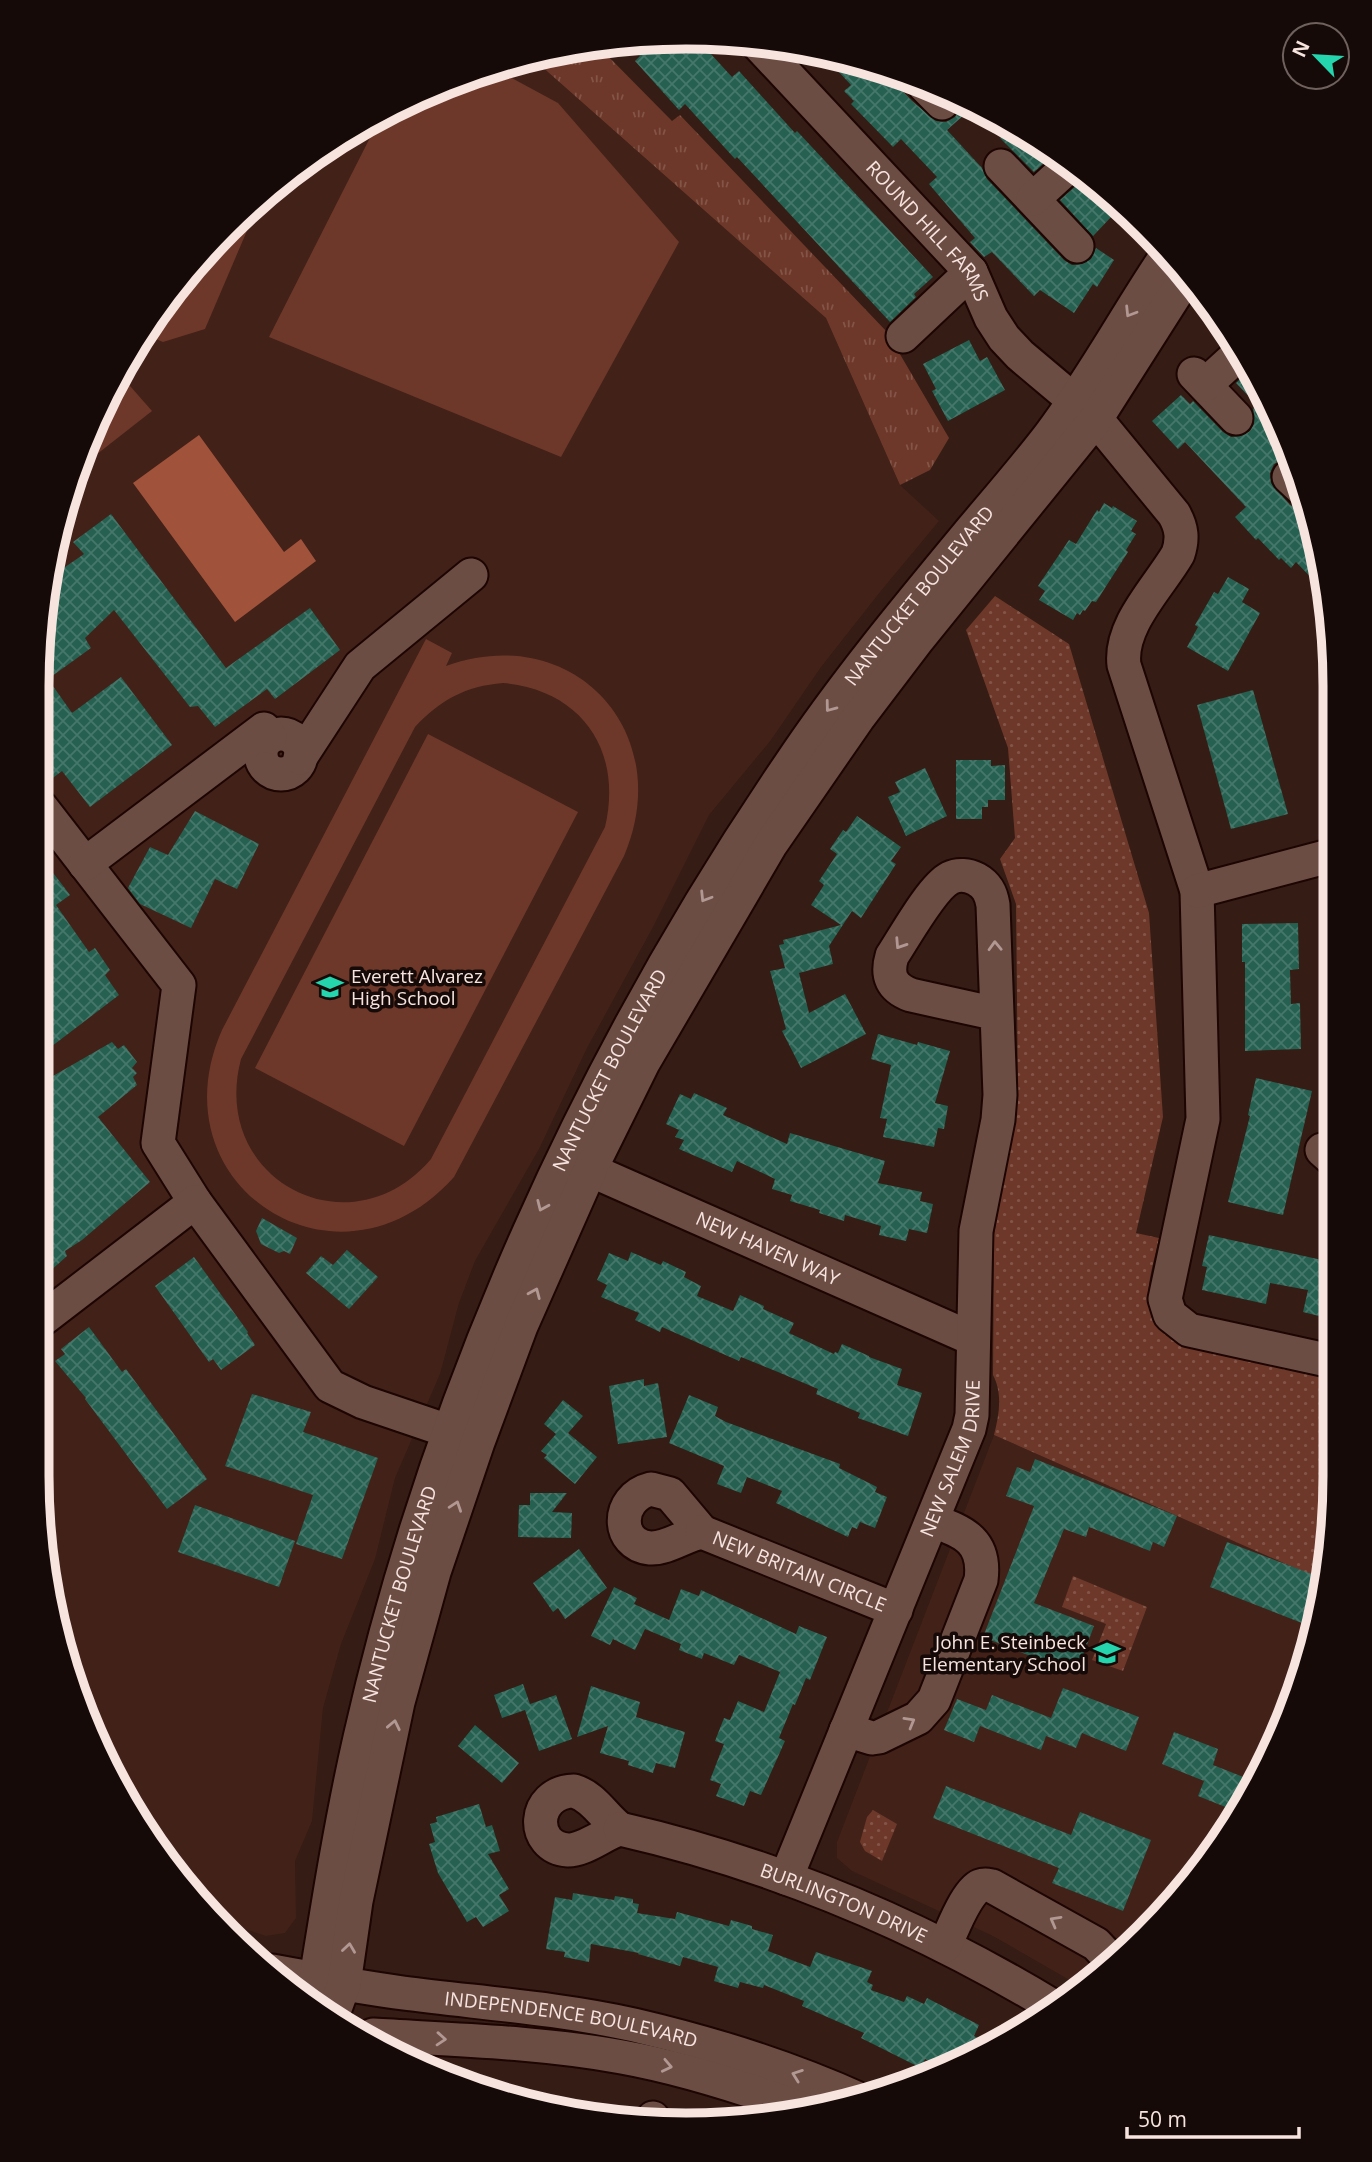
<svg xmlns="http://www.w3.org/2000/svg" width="1372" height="2162" font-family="'Open Sans',sans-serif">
  <defs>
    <pattern id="grass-tufts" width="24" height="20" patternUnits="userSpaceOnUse" patternTransform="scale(1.75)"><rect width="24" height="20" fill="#6d3829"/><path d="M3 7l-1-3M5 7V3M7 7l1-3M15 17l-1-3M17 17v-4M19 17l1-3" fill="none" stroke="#835548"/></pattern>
    <pattern id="park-dots" width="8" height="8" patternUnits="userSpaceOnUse" patternTransform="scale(1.75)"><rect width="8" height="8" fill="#6d3829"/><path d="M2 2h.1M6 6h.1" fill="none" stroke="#835548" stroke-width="1.8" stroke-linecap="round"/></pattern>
    <pattern id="building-cross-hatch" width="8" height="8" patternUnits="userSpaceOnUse" patternTransform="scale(1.75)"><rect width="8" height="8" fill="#256051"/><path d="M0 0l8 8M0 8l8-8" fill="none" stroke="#45776a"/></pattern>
  </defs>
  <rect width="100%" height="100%" fill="#351c14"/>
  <g fill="#422118">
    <polygon points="531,57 826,318 900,485 939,521 880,592 821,667 771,740 709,815 653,927 587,1048 539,1149 475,1261 459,1303 440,1374 395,1478 375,1559 341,1644 323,1708 312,1821 295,1861 296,1918 285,1933 266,1936 227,1923 146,1837 71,1684 37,1476 42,601 86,437 198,258 290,171 398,104 518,59"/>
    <polygon points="994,1435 1324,1581 1286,1725 1174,1904 1080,1986 993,1936 852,1871 837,1858 837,1842"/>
  </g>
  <polygon fill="url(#grass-tufts)" points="598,46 672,121 680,115 887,332 949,438 930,470 900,485 826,318 531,57"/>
  <g fill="url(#park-dots)">
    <path d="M 995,596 L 1069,644 L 1149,913 L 1163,1117 L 1136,1233 L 1159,1238 C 1149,1285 1133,1316 1182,1346 L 1331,1378 L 1330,1560 L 1324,1581 L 994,1435 C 999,1415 1003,1394 993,1375 L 994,1235 L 1018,1099 L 1016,904 L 1000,859 L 1015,838 L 1008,748 L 966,630 Z"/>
    <polygon points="1073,1576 1147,1607 1123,1671 1092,1660 1106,1624 1062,1607"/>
    <polygon points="873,1810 897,1824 882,1861 865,1851 860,1842 867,1817"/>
  </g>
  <g fill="#6d3829" fill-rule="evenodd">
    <polygon points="493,68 558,103 679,242 561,457 269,337 382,114 398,104"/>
    <polygon points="261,198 205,329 163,342 149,336 198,258"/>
    <polygon points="123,378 152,411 78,469 86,437"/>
    <path d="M 426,639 L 452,653 L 446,666 C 573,620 677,732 624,856 L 454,1177 C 339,1306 153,1186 222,1030 ZM 503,683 C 582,690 623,751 605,827 L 431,1159 C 350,1254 209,1180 241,1059 L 415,727 C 440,700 466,686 503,683 Z"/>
    <polygon points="428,734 578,812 404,1146 255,1068"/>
  </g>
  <polygon fill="#a1523b" points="199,435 284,552 301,539 316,561 235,622 133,483"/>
  <g fill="url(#building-cross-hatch)">
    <polygon points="643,38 698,40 732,77 739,71 795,133 797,131 933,277 914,294 916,297 890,322 737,157 735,159 685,104 679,110 635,61 640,56 626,41"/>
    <polygon points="822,54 880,68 912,101 936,121 946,122 955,117 960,109 961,101 973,107 947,130 982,168 987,179 1064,260 1072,265 1082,264 1091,259 1096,248 1114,260 1097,287 1093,284 1074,313 1040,290 1034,296 992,252 984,257 970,242 975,238 929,184 937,177 901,139 893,147 851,104 854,101 844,91 851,85"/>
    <polygon points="1013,126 1052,156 1034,172 1000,138"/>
    <polygon points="1077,185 1092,201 1097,197 1113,215 1093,236 1060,200"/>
    <polygon points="969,340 980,361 987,357 1005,390 948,421 932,391 936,389 923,364"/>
    <polygon points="1250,370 1268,399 1291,458 1283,459 1274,464 1270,473 1271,483 1290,505 1299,509 1309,508 1313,518 1325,592 1296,562 1291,568 1281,558 1279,560 1258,538 1256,540 1235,517 1246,507 1185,442 1178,449 1152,421 1181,395 1190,404 1193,401 1223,432 1231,437 1241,436 1250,431 1254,424 1253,409 1257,405 1236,383"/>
    <polygon points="1104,503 1112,508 1113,506 1137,521 1131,531 1136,534 1126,550 1128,552 1096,602 1092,601 1085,611 1083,610 1080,615 1077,613 1073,620 1039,600 1045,591 1038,586 1069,540 1076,544 1097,510 1099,512"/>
    <polygon points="111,514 226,668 310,608 340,650 275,699 267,689 215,727 198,706 190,707 114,610 85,638 91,648 48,679 72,713 121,677 172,745 90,807 62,771 41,787 42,601 49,578 84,554 73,542"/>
    <polygon points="1228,577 1249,589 1242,602 1260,613 1228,671 1187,647 1198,627 1195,625 1214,592 1218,594"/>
    <polygon points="1253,690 1288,814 1231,829 1197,705"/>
    <polygon points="956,760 991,760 991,766 1005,765 1005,800 988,800 988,807 982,807 982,819 956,819"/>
    <polygon points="925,768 947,816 906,836 888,797 900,792 895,782"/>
    <polygon points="195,811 259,844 237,889 215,879 191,928 140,904 128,888 150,847 168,855"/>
    <polygon points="857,816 901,847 891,861 896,864 861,918 852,911 829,946 833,964 799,973 809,1013 845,994 866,1034 801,1068 782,1031 786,1029 770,971 785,968 779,945 784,944 783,940 841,925 811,905 824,885 819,881 837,854 830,849 843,830 846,832"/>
    <polygon points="41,857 70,895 56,905 89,952 95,948 110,970 105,975 119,995 39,1056"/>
    <polygon points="1298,923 1299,969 1290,970 1291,1004 1300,1003 1301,1049 1245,1051 1245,962 1242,962 1242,924"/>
    <polygon points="878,1034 917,1045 918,1042 950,1051 935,1103 948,1106 944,1129 938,1128 934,1147 883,1137 887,1119 880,1118 891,1065 871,1059"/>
    <polygon points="112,1042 118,1049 124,1045 137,1062 132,1068 137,1073 133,1077 137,1085 98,1117 150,1182 82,1240 65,1251 67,1256 48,1273 38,1261 39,1084"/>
    <polygon points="1256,1078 1312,1091 1283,1215 1228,1202 1250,1116 1248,1115"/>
    <polygon points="694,1093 727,1108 723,1115 787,1144 790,1133 885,1161 878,1183 922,1192 920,1201 933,1204 927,1233 909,1229 906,1241 879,1235 881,1226 845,1215 844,1221 819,1213 820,1210 790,1201 792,1195 772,1189 775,1179 737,1161 732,1172 679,1149 684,1140 675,1137 679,1130 666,1124 680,1094 691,1099"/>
    <polygon points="262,1218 297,1238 290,1254 284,1251 279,1253 261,1244 256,1231"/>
    <polygon points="1209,1235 1331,1262 1331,1319 1303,1312 1308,1290 1270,1283 1266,1304 1202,1290 1207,1267 1202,1266"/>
    <polygon points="347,1250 378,1277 349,1309 306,1273 321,1256 333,1265"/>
    <polygon points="631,1252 661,1265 663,1261 686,1272 684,1277 701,1286 697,1296 733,1311 740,1295 764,1306 763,1309 794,1323 789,1333 834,1354 835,1352 838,1353 842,1344 869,1356 869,1357 902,1369 897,1385 922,1393 908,1436 858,1418 860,1413 816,1394 818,1389 778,1372 741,1357 739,1361 662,1327 660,1332 635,1320 639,1313 601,1297 607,1285 597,1280 609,1253 628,1261"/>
    <polygon points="194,1257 248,1332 247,1333 255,1345 221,1370 213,1359 209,1362 155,1286"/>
    <polygon points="89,1327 122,1372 126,1369 207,1479 167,1509 85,1399 86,1398 55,1361 65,1354 61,1349"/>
    <polygon points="644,1379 644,1386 658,1383 667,1437 618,1444 609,1386"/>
    <polygon points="252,1394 311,1412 303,1432 378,1458 342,1559 296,1544 313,1495 225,1466"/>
    <polygon points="689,1395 718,1407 715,1416 726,1422 840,1464 839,1468 877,1487 875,1492 887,1497 875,1528 860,1522 857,1529 852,1527 848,1537 776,1503 782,1491 747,1477 741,1493 717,1484 724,1466 669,1443"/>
    <polygon points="563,1400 583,1416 568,1433 597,1457 575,1484 544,1458 547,1455 541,1451 556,1434 544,1424"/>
    <polygon points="1035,1459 1177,1516 1164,1547 1153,1542 1150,1551 1089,1527 1086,1537 1064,1529 1034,1603 1094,1626 1076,1674 983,1637 1034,1506 1006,1496 1017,1467 1030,1472"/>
    <polygon points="530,1493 567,1493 552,1512 572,1513 571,1538 518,1537 519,1505 530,1505"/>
    <polygon points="195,1505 295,1541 279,1587 178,1552"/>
    <polygon points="1227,1542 1325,1579 1312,1627 1210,1587"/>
    <polygon points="579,1549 607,1588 565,1619 558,1608 553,1612 533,1583"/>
    <polygon points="614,1587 637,1598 634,1604 669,1620 681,1589 699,1596 701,1590 796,1634 799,1626 827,1637 810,1680 806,1678 795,1705 793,1704 779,1738 785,1741 761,1795 750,1791 744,1806 716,1796 721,1784 710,1780 724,1744 715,1741 724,1718 730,1720 738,1701 764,1712 780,1672 739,1655 734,1665 704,1653 702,1659 679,1650 681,1644 645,1629 635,1650 613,1639 610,1645 591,1636"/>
    <polygon points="523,1684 530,1704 556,1695 572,1739 539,1751 525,1710 502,1718 494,1695"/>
    <polygon points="591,1686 640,1702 636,1717 685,1732 675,1768 656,1763 653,1773 628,1765 629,1761 600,1753 608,1726 577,1737"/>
    <polygon points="1063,1688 1139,1717 1126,1751 1082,1733 1076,1748 1046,1736 1041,1750 980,1726 974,1742 944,1730 957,1699 986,1710 992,1695 1051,1718"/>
    <polygon points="475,1725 519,1763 502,1783 458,1746"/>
    <polygon points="1174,1732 1218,1749 1213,1765 1251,1780 1234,1808 1228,1808 1198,1796 1204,1781 1162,1764"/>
    <polygon points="946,1786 1071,1835 1080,1812 1151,1840 1123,1911 1052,1883 1059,1868 933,1818"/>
    <polygon points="479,1804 486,1827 492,1825 500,1851 488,1854 509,1889 499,1895 509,1911 483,1927 476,1917 467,1922 438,1873 429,1844 435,1842 430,1824 437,1822 436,1817"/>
    <polygon points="573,1893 614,1900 615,1896 633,1899 633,1903 639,1904 637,1913 675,1919 677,1912 729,1926 731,1920 752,1926 752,1929 773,1935 768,1951 810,1967 816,1952 872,1971 867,1982 873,1985 871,1990 904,2002 907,1996 924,2004 927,1998 979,2025 974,2036 988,2043 939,2065 925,2059 921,2068 861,2038 864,2033 802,2006 804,2001 764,1985 763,1988 740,1982 738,1988 714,1981 718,1967 683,1957 680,1966 638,1954 639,1953 591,1944 589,1962 564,1957 565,1952 546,1949 555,1897 572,1900"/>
  </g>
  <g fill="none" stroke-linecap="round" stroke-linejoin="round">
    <defs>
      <g id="minor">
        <path id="s1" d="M 756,42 L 971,272 L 991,318 L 1004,338 L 1020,355 L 1096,419 L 1174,514 C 1182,528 1183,539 1178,554 C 1159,587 1119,625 1124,665 L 1197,891 L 1203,1119 L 1165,1299 L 1170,1315 L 1189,1330 L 1331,1361"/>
        <polyline points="924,85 942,103"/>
        <polyline points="1001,166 1077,246"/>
        <polyline points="1033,199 1069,166"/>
        <polyline points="903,336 971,272"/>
        <polyline points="1194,374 1236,418"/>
        <polyline points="1205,385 1240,353"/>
        <polyline points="1289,477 1303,490"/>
        <circle cx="281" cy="754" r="20"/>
        <polyline points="300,758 360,666 471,575"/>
        <polyline points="41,807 179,985 158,1143 195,1202"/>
        <polyline points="85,864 264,729 270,737"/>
        <polyline points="1197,891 1333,855"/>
        <polyline points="1322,1150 1332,1159"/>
        <path id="s2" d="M 572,1162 L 973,1339"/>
        <polyline points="38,1320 44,1318 195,1202 330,1386 363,1402 469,1438"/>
        <path d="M 651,1489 L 670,1494 L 702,1532 C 685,1535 667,1549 650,1548 C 616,1545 615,1498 651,1489 Z"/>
        <path id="s3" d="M 702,1532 L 896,1610"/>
        <path d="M 846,1730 L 872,1738 L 879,1737 L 918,1718 L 934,1700 L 981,1580 C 986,1542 965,1532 933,1521"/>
        <path d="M 574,1791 C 594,1797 604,1817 620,1829 C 603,1834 585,1850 568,1850 C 530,1848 531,1792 574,1791 Z"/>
        <path id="s4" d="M 620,1829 C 773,1864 921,1926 1056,2008"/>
        <path id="s5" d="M 786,1878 L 969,1429 L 972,1415 L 976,1231 L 998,1120 L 1000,1095 L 993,905 C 991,893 987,885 976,879 C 968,875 958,874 950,878 C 932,887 904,938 892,956 C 886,976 892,988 911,995 L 997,1014"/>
        <path d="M 945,1946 C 951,1932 967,1891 980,1886 C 985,1884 987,1885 992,1886 L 1096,1944 L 1111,1960"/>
        <path id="s6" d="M 272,1971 C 315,1979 359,1987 403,1993 C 480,2003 558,2008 634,2025 C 711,2043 788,2067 861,2100"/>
        <path id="s7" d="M 323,2008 L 316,1979 C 329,1898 342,1817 360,1738 C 438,1393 590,1058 789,766 C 843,685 906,609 969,533 C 996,501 1024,469 1050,435 C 1093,378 1127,314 1167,255"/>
        <polyline points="333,2014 344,1984 356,1901 398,1702 434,1572 478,1442 521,1326 590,1170 643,1063 771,844 858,718 918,639 1096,419 1187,276"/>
        <path d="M 373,2035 C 456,2040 540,2042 622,2057 C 683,2068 742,2087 800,2108"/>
        <polyline points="650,2123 653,2118"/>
      </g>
    </defs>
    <use href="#minor" stroke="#1c0502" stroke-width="37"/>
    <use href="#minor" stroke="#6b4d44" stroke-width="33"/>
  </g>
  <defs><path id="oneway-chevron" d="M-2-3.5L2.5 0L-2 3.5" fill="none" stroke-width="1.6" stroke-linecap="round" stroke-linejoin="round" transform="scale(1.75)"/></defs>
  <g stroke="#b19892">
    <use href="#oneway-chevron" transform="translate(1130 312) rotate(122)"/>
    <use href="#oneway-chevron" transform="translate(830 707) rotate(127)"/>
    <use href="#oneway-chevron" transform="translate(705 897) rotate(122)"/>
    <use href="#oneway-chevron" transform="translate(900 944) rotate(123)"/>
    <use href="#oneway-chevron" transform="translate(995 946) rotate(-92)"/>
    <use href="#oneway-chevron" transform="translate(542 1206) rotate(114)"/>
    <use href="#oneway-chevron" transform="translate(535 1293) rotate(-67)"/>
    <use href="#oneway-chevron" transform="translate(456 1506) rotate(-71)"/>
    <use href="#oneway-chevron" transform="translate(910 1722) rotate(-30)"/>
    <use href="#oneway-chevron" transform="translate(394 1725) rotate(-78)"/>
    <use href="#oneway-chevron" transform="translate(1055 1921) rotate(-151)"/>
    <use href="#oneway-chevron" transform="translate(349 1948) rotate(-82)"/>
    <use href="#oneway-chevron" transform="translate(441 2039) rotate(4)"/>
    <use href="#oneway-chevron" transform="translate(667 2066) rotate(12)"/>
    <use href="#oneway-chevron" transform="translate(797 2075) rotate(-160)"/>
  </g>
  <defs>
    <symbol id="school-bare" viewBox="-9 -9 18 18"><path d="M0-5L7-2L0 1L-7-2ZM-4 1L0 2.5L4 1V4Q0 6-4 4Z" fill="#24d5ae" stroke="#150a07" stroke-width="2.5" paint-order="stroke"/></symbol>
  </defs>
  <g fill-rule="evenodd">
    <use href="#school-bare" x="311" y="968" width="38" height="38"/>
    <use href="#school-bare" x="1088" y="1634" width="38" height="38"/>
  </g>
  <g text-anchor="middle" stroke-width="7" stroke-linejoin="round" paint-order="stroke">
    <g font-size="19" fill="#f7e4df" stroke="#150a07">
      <text dy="7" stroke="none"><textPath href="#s1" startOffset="256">ROUND HILL FARMS</textPath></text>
      <text dy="7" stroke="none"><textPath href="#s7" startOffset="1558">NANTUCKET BOULEVARD</textPath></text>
      <text dy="7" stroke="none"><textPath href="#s7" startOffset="990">NANTUCKET BOULEVARD</textPath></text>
      <text dy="7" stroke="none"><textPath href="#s2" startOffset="214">NEW HAVEN WAY</textPath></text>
      <text dy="7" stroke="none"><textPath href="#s5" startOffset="452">NEW SALEM DRIVE</textPath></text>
      <text dy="7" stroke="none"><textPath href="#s3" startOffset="105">NEW BRITAIN CIRCLE</textPath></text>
      <text dy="7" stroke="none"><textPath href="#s7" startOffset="424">NANTUCKET BOULEVARD</textPath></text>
      <text dy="7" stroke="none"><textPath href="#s4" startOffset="236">BURLINGTON DRIVE</textPath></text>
      <text dy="7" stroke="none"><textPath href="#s6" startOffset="303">INDEPENDENCE BOULEVARD</textPath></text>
    </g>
    <g font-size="19" fill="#f7e4df" stroke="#150a07" text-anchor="start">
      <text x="351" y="983">Everett Alvarez<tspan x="351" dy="22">High School</tspan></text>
      <text x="1086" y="1649" text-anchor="end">John E. Steinbeck<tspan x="1086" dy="22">Elementary School</tspan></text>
    </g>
  </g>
  <path d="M0 0H1372V2162H0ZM686 49H686A637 637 0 0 1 1323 686V1476A637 637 0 0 1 686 2113H686A637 637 0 0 1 49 1476V686A637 637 0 0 1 686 49Z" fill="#150a07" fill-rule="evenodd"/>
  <path fill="none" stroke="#f7e4df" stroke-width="9" d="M686 49H686A637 637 0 0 1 1323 686V1476A637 637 0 0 1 686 2113H686A637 637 0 0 1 49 1476V686A637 637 0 0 1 686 49Z"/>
  <g transform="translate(1316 56) rotate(295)"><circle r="33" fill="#150a07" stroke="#6f615d" stroke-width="2"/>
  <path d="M0-5L12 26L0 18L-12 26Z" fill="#24d5ae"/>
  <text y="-10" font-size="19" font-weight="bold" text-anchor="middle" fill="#f7e4df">N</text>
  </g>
  <path d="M1127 2127v10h172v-10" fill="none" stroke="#f7e4df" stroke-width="3.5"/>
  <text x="1138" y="2127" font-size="21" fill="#f7e4df" stroke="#150a07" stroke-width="5" paint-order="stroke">50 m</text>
</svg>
